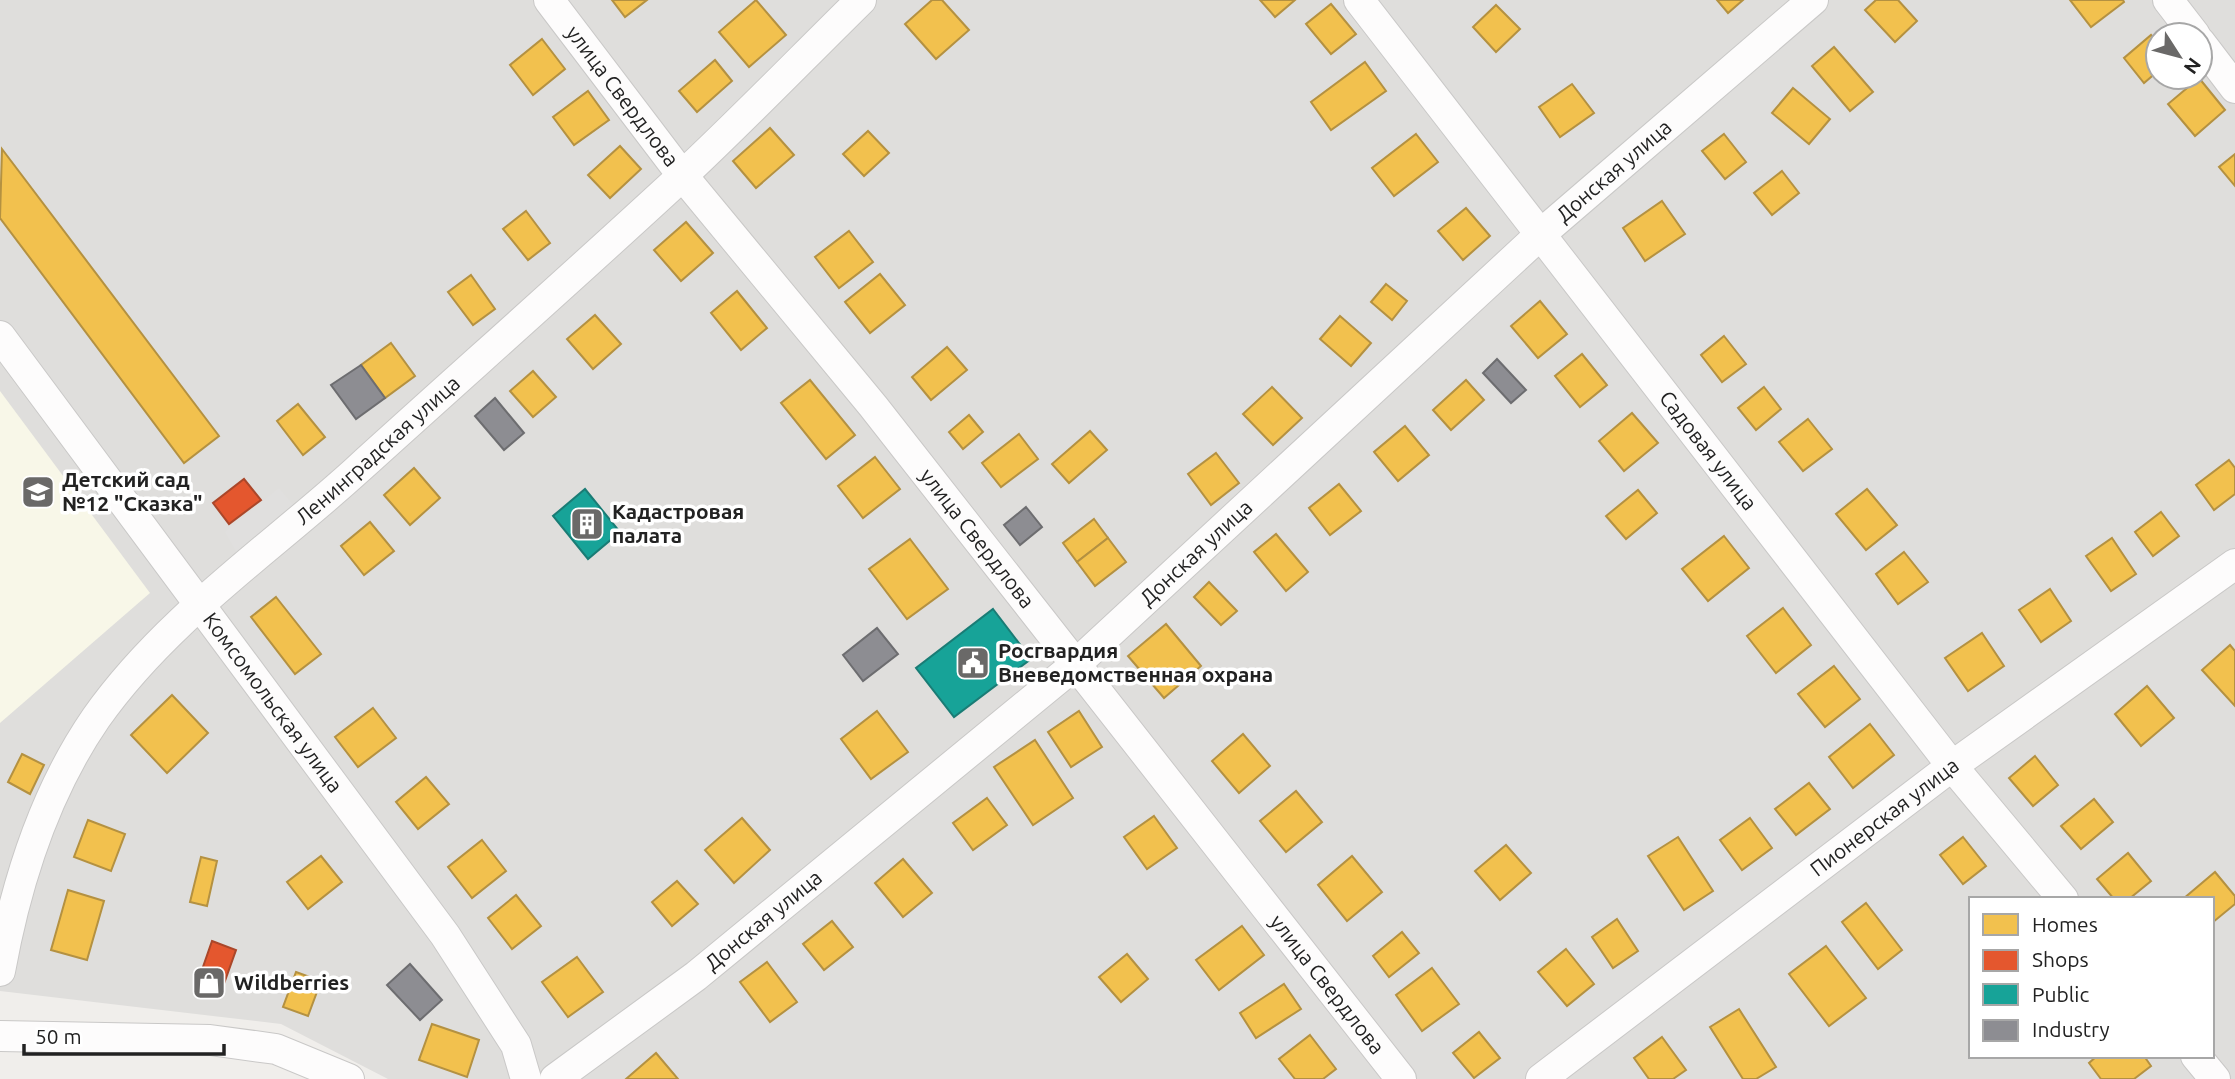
<svg xmlns="http://www.w3.org/2000/svg" width="2235" height="1079" font-family="Ubuntu,sans-serif">
  <rect width="100%" height="100%" fill="#f0eeeb"/>
  <path fill="#dfdedc" fill-rule="evenodd" d="M 0,0 L 2235,0 L 2235,1079 L 388,1079 L 281,1024 L 0,991 ZM 2158,35 L 2200,35 L 2200,77 L 2158,77 ZM 1971,899 L 2212,899 L 2212,1056 L 1971,1056 Z"/>
  <polygon fill="#f8f7e8" points="0,391 150,593 0,723"/>
  <polygon fill="#e0dfde" points="279,488 300,513 241,560 225,532"/>
  <g fill="#f2c14e" stroke="#b49141" stroke-width="2">
    <polygon points="612,0 647,0 625,17"/>
    <polygon points="756,0 786,35 749,67 719,32"/>
    <polygon points="932,0 942,0 969,30 936,59 905,24"/>
    <polygon points="1260,0 1295,0 1275,17"/>
    <polygon points="1717,0 1743,0 1728,13"/>
    <polygon points="1876,0 1898,0 1917,21 1895,42 1865,10"/>
    <polygon points="2070,0 2123,0 2124,2 2091,27"/>
    <polygon points="1331,4 1356,34 1331,54 1306,24"/>
    <polygon points="1496,5 1520,29 1496,52 1473,27"/>
    <polygon points="2151,35 2158,43 2158,71 2144,83 2124,58"/>
    <polygon points="542,39 565,69 533,95 510,65"/>
    <polygon points="1834,47 1873,92 1850,111 1812,66"/>
    <polygon points="715,60 732,81 697,112 679,91"/>
    <polygon points="1365,62 1386,91 1331,130 1311,102"/>
    <polygon points="2199,78 2225,110 2195,136 2168,104"/>
    <polygon points="1572,84 1594,113 1560,137 1539,107"/>
    <polygon points="1793,88 1830,119 1809,144 1772,113"/>
    <polygon points="588,91 609,120 574,145 553,117"/>
    <polygon points="770,128 794,155 756,188 733,161"/>
    <polygon points="868,131 889,153 864,176 843,154"/>
    <polygon points="1416,134 1438,162 1394,196 1372,168"/>
    <polygon points="1724,134 1746,162 1725,179 1702,151"/>
    <polygon points="620,146 641,169 610,198 588,175"/>
    <polygon points="2,149 219,436 184,463 0,218"/>
    <polygon points="2235,154 2235,186 2219,167"/>
    <polygon points="1782,171 1799,193 1772,215 1754,193"/>
    <polygon points="1662,201 1685,234 1645,261 1623,228"/>
    <polygon points="1466,208 1490,236 1463,260 1438,231"/>
    <polygon points="526,211 550,243 528,260 503,229"/>
    <polygon points="686,222 713,253 681,281 654,250"/>
    <polygon points="849,231 873,262 839,288 815,257"/>
    <polygon points="880,274 905,305 870,333 845,302"/>
    <polygon points="471,275 495,309 473,325 448,292"/>
    <polygon points="1386,284 1407,301 1392,320 1371,302"/>
    <polygon points="737,291 767,328 741,350 711,313"/>
    <polygon points="1540,301 1567,334 1538,358 1511,326"/>
    <polygon points="595,315 621,344 593,369 567,339"/>
    <polygon points="1340,316 1371,343 1351,366 1320,339"/>
    <polygon points="1724,336 1746,364 1722,382 1701,355"/>
    <polygon points="391,343 415,376 385,398 361,365"/>
    <polygon points="947,347 967,370 931,400 912,377"/>
    <polygon points="1582,354 1607,385 1580,407 1555,376"/>
    <polygon points="533,371 556,397 533,417 510,391"/>
    <polygon points="810,380 855,435 826,459 781,403"/>
    <polygon points="1466,380 1484,400 1451,430 1433,410"/>
    <polygon points="1272,387 1302,418 1273,445 1243,414"/>
    <polygon points="1764,387 1781,409 1756,430 1738,408"/>
    <polygon points="298,404 325,437 303,455 277,421"/>
    <polygon points="1632,413 1658,443 1624,471 1599,441"/>
    <polygon points="969,415 983,432 963,449 949,432"/>
    <polygon points="1808,419 1832,449 1803,471 1779,442"/>
    <polygon points="1405,426 1429,455 1398,481 1374,452"/>
    <polygon points="1090,431 1107,450 1069,483 1052,464"/>
    <polygon points="1019,434 1038,459 1001,487 982,463"/>
    <polygon points="1216,453 1239,483 1211,505 1188,474"/>
    <polygon points="875,457 900,489 863,518 838,486"/>
    <polygon points="2229,460 2235,468 2235,494 2214,510 2196,485"/>
    <polygon points="414,468 440,498 410,525 384,495"/>
    <polygon points="1339,484 1361,511 1330,535 1309,508"/>
    <polygon points="1867,489 1897,525 1866,550 1836,514"/>
    <polygon points="1638,490 1657,513 1626,539 1606,516"/>
    <polygon points="2161,512 2179,536 2153,556 2135,532"/>
    <polygon points="1094,519 1108,538 1077,562 1063,543"/>
    <polygon points="370,522 394,551 364,575 341,546"/>
    <polygon points="1276,534 1308,572 1286,591 1254,552"/>
    <polygon points="1724,536 1749,568 1708,601 1682,569"/>
    <polygon points="1108,538 1126,562 1095,586 1077,562"/>
    <polygon points="2112,538 2136,574 2111,591 2086,556"/>
    <polygon points="910,539 948,589 907,619 869,569"/>
    <polygon points="1904,552 1928,582 1898,604 1876,574"/>
    <polygon points="1209,582 1237,611 1221,625 1194,597"/>
    <polygon points="2050,589 2071,621 2041,642 2019,610"/>
    <polygon points="276,597 321,654 295,674 251,617"/>
    <polygon points="1783,608 1811,645 1776,673 1747,636"/>
    <polygon points="1166,624 1201,666 1164,698 1128,656"/>
    <polygon points="1982,633 2004,666 1968,691 1945,658"/>
    <polygon points="2230,645 2235,651 2235,706 2202,670"/>
    <polygon points="1834,666 1860,699 1825,727 1798,694"/>
    <polygon points="2147,686 2174,718 2141,746 2115,714"/>
    <polygon points="172,695 208,733 167,773 131,735"/>
    <polygon points="373,708 396,738 358,767 335,737"/>
    <polygon points="877,711 908,752 871,779 841,739"/>
    <polygon points="1079,711 1102,747 1071,767 1048,732"/>
    <polygon points="1870,724 1894,755 1853,788 1829,757"/>
    <polygon points="1243,734 1270,766 1239,793 1212,761"/>
    <polygon points="1035,740 1073,798 1033,825 994,767"/>
    <polygon points="22,754 44,765 30,794 8,782"/>
    <polygon points="2035,756 2058,785 2033,806 2009,778"/>
    <polygon points="426,777 449,804 418,829 396,802"/>
    <polygon points="1809,783 1830,809 1796,835 1775,809"/>
    <polygon points="1296,791 1322,822 1286,852 1260,821"/>
    <polygon points="987,798 1007,825 973,850 953,823"/>
    <polygon points="2094,799 2113,822 2081,849 2061,826"/>
    <polygon points="1154,816 1177,848 1147,869 1124,837"/>
    <polygon points="742,818 770,850 734,883 705,850"/>
    <polygon points="1750,818 1772,848 1742,870 1720,840"/>
    <polygon points="88,820 125,834 111,871 74,857"/>
    <polygon points="1678,837 1713,891 1684,910 1648,856"/>
    <polygon points="1963,837 1986,866 1963,884 1940,855"/>
    <polygon points="482,840 506,871 472,898 448,867"/>
    <polygon points="1506,845 1531,873 1500,900 1475,871"/>
    <polygon points="2128,853 2151,881 2129,899 2114,899 2097,879"/>
    <polygon points="321,856 342,882 308,909 287,882"/>
    <polygon points="1352,856 1382,892 1347,921 1318,885"/>
    <polygon points="201,857 217,861 207,906 190,902"/>
    <polygon points="903,859 932,893 903,917 875,883"/>
    <polygon points="2215,872 2235,896 2235,904 2212,923 2212,899 2183,899"/>
    <polygon points="677,881 698,904 672,926 652,902"/>
    <polygon points="68,890 104,901 87,960 51,950"/>
    <polygon points="516,895 541,926 512,949 488,918"/>
    <polygon points="1866,903 1902,950 1878,969 1842,922"/>
    <polygon points="1617,919 1638,951 1613,968 1592,937"/>
    <polygon points="832,921 853,947 824,970 803,944"/>
    <polygon points="1242,926 1264,955 1219,990 1196,960"/>
    <polygon points="1402,932 1419,953 1389,977 1373,956"/>
    <polygon points="1826,946 1866,998 1829,1026 1789,974"/>
    <polygon points="1566,949 1594,984 1567,1006 1538,972"/>
    <polygon points="1127,954 1148,979 1121,1002 1099,977"/>
    <polygon points="577,957 603,992 568,1017 542,982"/>
    <polygon points="767,962 797,1002 770,1022 740,982"/>
    <polygon points="1432,968 1459,1004 1422,1031 1396,995"/>
    <polygon points="296,972 321,981 308,1016 283,1007"/>
    <polygon points="1284,984 1301,1009 1256,1038 1240,1013"/>
    <polygon points="1739,1009 1776,1067 1756,1079 1743,1079 1710,1027"/>
    <polygon points="432,1024 479,1040 467,1077 419,1060"/>
    <polygon points="1479,1032 1500,1058 1474,1078 1453,1053"/>
    <polygon points="1310,1035 1336,1069 1323,1079 1295,1079 1279,1059"/>
    <polygon points="1662,1037 1686,1070 1673,1079 1649,1079 1634,1058"/>
    <polygon points="656,1053 678,1079 626,1079"/>
    <polygon points="2097,1056 2144,1056 2151,1066 2134,1079 2101,1079 2089,1063"/>
  </g>
  <g fill="#e4572e" stroke="#aa472a" stroke-width="2">
    <polygon points="244,479 261,500 229,524 213,503"/>
    <polygon points="212,941 236,950 221,992 197,984"/>
  </g>
  <g fill="#17a398" stroke="#1a7c75" stroke-width="2">
    <polygon points="585,489 620,532 588,559 553,516"/>
    <polygon points="993,609 1031,659 954,717 916,668"/>
  </g>
  <g fill="#8d8d92" stroke="#6d6d70" stroke-width="2">
    <polygon points="1497,359 1526,390 1511,403 1483,373"/>
    <polygon points="361,365 385,398 356,419 331,385"/>
    <polygon points="495,398 524,433 504,450 475,416"/>
    <polygon points="1026,507 1042,527 1020,545 1004,525"/>
    <polygon points="877,628 898,654 863,681 843,655"/>
    <polygon points="410,964 442,1000 420,1020 387,985"/>
  </g>
  <g fill="none" stroke-linecap="round" stroke-linejoin="round">
    <defs>
      <g id="minor">
        <path id="s1" d="M 549,0 L 682,175 L 873,406 L 1401,1079"/>
        <path id="s2" d="M 1359,0 L 1952,766 L 2063,899"/>
        <polyline points="2168,0 2195,35"/>
        <polyline points="2200,42 2235,88"/>
        <path id="s3" d="M 0,336 L 445,935 L 516,1045 L 526,1079"/>
        <path id="s4" d="M 0,971 C 16,883 45,792 96,718 C 165,620 269,550 356,471 C 464,373 574,276 681,177 C 743,119 801,59 861,0"/>
        <polyline points="0,1036 210,1040 276,1049 349,1079"/>
        <polyline points="2196,1056 2215,1079"/>
        <path id="s5" d="M 555,1079 L 696,976 L 1075,665 L 1542,233 L 1813,0"/>
        <path id="s6" d="M 1541,1079 L 1952,766 L 2235,564"/>
      </g>
    </defs>
    <use href="#minor" stroke="#c9c8c7" stroke-width="32"/>
    <use href="#minor" stroke="#fdfcfc" stroke-width="30"/>
  </g>
  <defs>
    <symbol id="school-square" viewBox="-11 -11 22 22"><rect x="-9" y="-9" width="18" height="18" rx="4" fill="#6a6968" stroke="#fff"/><path d="M0-5L7-2L0 1L-7-2ZM-4 1L0 2.5L4 1V4Q0 6-4 4Z" fill="#fff"/></symbol>
    <symbol id="building-square" viewBox="-11 -11 22 22"><rect x="-9" y="-9" width="18" height="18" rx="4" fill="#6a6968" stroke="#fff"/><path d="M-4-6H4V6H1V3H-1V6H-4ZM-2.5-4.3h1.7v1.8h-1.7ZM.8-4.3h1.7v1.8H.8ZM-2.5-1h1.7V.8h-1.7ZM.8-1h1.7V.8H.8Z" fill="#fff"/></symbol>
    <symbol id="civic-square" viewBox="-11 -11 22 22"><rect x="-9" y="-9" width="18" height="18" rx="4" fill="#6a6968" stroke="#fff"/><path d="M-.6-6.5H3V-4.5H.6V-3L4-1V1h2V6H-6V1h2V-1L-.6-3ZM-1.2 2.5V6h2.4V2.5Z" fill="#fff"/></symbol>
    <symbol id="shop-square" viewBox="-11 -11 22 22"><rect x="-9" y="-9" width="18" height="18" rx="4" fill="#6a6968" stroke="#fff"/><path d="M-5-2.5h2.3a2.7 3.5 0 0 1 5.4 0H5L5.5 6h-11ZM-1.5-2.5h3a1.5 2.3 0 0 0-3 0Z" fill="#fff"/></symbol>
  </defs>
  <g fill-rule="evenodd">
    <use href="#school-square" x="19" y="473" width="38" height="38"/>
    <use href="#building-square" x="568" y="505" width="38" height="38"/>
    <use href="#civic-square" x="954" y="644" width="38" height="38"/>
    <use href="#shop-square" x="190" y="964" width="38" height="38"/>
  </g>
  <g text-anchor="middle" stroke-width="7" stroke-linejoin="round" paint-order="stroke">
    <g font-size="21" fill="#222" stroke="#fff">
      <text dy="7" stroke="none"><textPath href="#s1" startOffset="121">улица Свердлова</textPath></text>
      <text dy="7" stroke="none"><textPath href="#s5" startOffset="1396">Донская улица</textPath></text>
      <text dy="7" stroke="none"><textPath href="#s4" startOffset="662">Ленинградская улица</textPath></text>
      <text dy="7" stroke="none"><textPath href="#s2" startOffset="570">Садовая улица</textPath></text>
      <text dy="7" stroke="none"><textPath href="#s1" startOffset="688">улица Свердлова</textPath></text>
      <text dy="7" stroke="none"><textPath href="#s5" startOffset="830">Донская улица</textPath></text>
      <text dy="7" stroke="none"><textPath href="#s3" startOffset="457">Комсомольская улица</textPath></text>
      <text dy="7" stroke="none"><textPath href="#s6" startOffset="432">Пионерская улица</textPath></text>
      <text dy="7" stroke="none"><textPath href="#s5" startOffset="262">Донская улица</textPath></text>
      <text dy="7" stroke="none"><textPath href="#s1" startOffset="1255">улица Свердлова</textPath></text>
    </g>
    <g font-size="21" font-weight="bold" fill="#222" stroke="#fff" text-anchor="start">
      <text x="62" y="487">Детский сад<tspan x="62" dy="24">№12 "Сказка"</tspan></text>
      <text x="612" y="519">Кадастровая<tspan x="612" dy="24">палата</tspan></text>
      <text x="998" y="658">Росгвардия<tspan x="998" dy="24">Вневедомственная охрана</tspan></text>
      <text x="234" y="990">Wildberries</text>
    </g>
  </g>
  <rect x="1969" y="897" width="245" height="161" fill="#ffffff" stroke="#a7a7a7" stroke-width="2"/>
  <rect x="1983" y="914" width="35" height="21" fill="#f2c14e" stroke="#a7a7a7" stroke-width="2"/>
  <text x="2032" y="932" font-size="21" fill="#222222">Homes</text>
  <rect x="1983" y="950" width="35" height="21" fill="#e4572e" stroke="#a7a7a7" stroke-width="2"/>
  <text x="2032" y="967" font-size="21" fill="#222222">Shops</text>
  <rect x="1983" y="984" width="35" height="21" fill="#17a398" stroke="#a7a7a7" stroke-width="2"/>
  <text x="2032" y="1002" font-size="21" fill="#222222">Public</text>
  <rect x="1983" y="1020" width="35" height="21" fill="#8d8d92" stroke="#a7a7a7" stroke-width="2"/>
  <text x="2032" y="1037" font-size="21" fill="#222222">Industry</text>
  <g transform="translate(2179 56) rotate(126)"><circle r="33" fill="#ffffff" stroke="#a7a7a7" stroke-width="2"/>
  <path d="M0-5L12 26L0 18L-12 26Z" fill="#6a6968"/>
  <text y="-10" font-size="19" font-weight="bold" text-anchor="middle" fill="#222222">N</text>
  </g>
  <path d="M24 1044v10h200v-10" fill="none" stroke="#222222" stroke-width="3.5"/>
  <text x="35" y="1044" font-size="21" fill="#222222" stroke="#ffffff" stroke-width="5" paint-order="stroke">50 m</text>
</svg>
